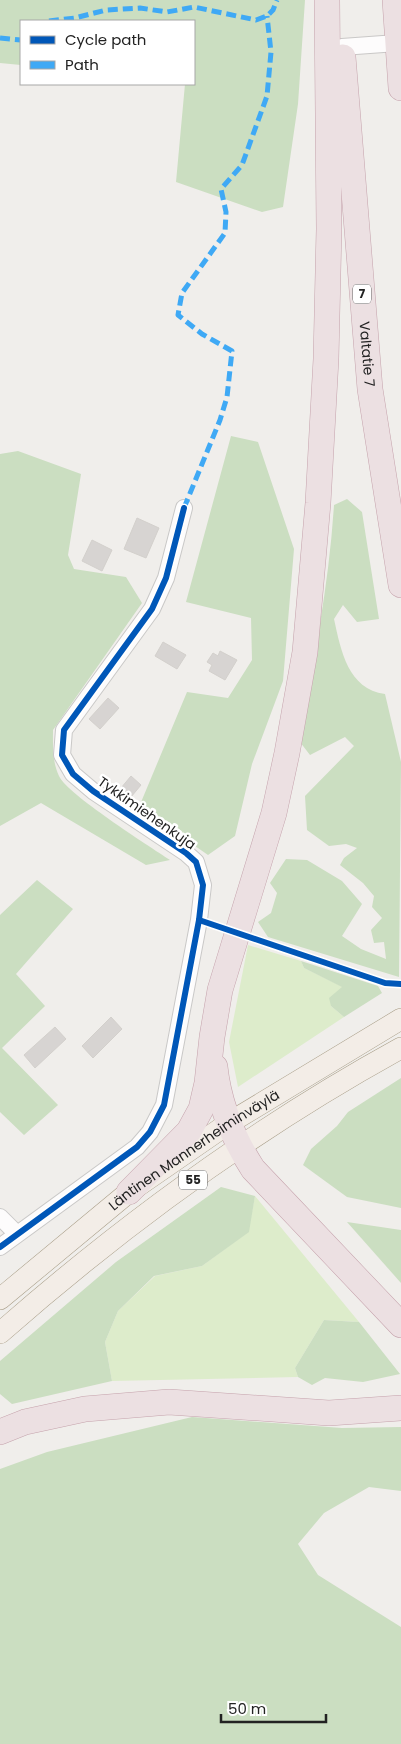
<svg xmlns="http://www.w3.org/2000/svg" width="401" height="1744" font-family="Poppins,sans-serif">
  <rect width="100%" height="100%" fill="#f0eeeb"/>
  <g fill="#ddeccb">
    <polygon points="248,945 301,961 304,968 343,987 331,1006 344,1017 238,1087 229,1042"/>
    <polygon points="255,1196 359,1322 324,1320 295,1368 298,1377 112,1381 105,1342 118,1311 155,1276 202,1266 248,1232"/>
  </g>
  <g fill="#cbdec1">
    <polygon points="0,0 305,0 298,104 283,207 262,212 176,182 185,84 194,84 194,21 21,21 21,65 0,63"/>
    <polygon points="231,436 258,442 294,549 283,681 252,764 235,836 208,855 139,807 187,692 228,698 252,660 251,618 186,602"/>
    <path d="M 18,451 L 81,474 L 68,555 L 74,569 L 126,577 L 142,603 L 53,730 C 53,746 52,761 59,776 C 67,794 149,846 170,860 L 146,865 L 41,803 L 0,826 L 0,454 Z"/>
    <path d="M 347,499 L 362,512 L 379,619 L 357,622 L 343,605 L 334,619 C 341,651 348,689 385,694 L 401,762 L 399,977 L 268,937 L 258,922 L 271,913 L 277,893 L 270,883 L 286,859 L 307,860 L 342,881 L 362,904 L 342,936 L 361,949 L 386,959 L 384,942 L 374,943 L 371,930 L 382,918 L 372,907 L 374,896 L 363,883 L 340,865 L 344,858 L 357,848 L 346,844 L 329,846 L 307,830 L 305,796 L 354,746 L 345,737 L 310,755 L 300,742 C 313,663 329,585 334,505 Z"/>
    <polygon points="37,880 73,909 16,974 45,1006 2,1048 58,1105 24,1135 0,1112 0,915"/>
    <polygon points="301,961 378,986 382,993 344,1017 331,1006 329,998 342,987 304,968"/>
    <polygon points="401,1078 401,1208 347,1197 303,1165 311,1149 337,1126 348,1112"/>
    <polygon points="221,1187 255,1196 249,1232 202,1266 154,1276 118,1311 105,1342 112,1381 12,1404 0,1394 0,1361 116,1262"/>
    <polygon points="347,1222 401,1230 401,1283"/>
    <polygon points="324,1320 359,1322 400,1374 363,1382 325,1378 312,1385 298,1377 295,1368"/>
    <polygon points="192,1417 342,1428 401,1427 401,1491 369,1487 324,1513 298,1544 318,1575 401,1627 401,1744 0,1744 0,1469 47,1452"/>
  </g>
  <g fill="#d7d4d2" stroke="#d3d0cc">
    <polygon points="137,518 159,528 146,558 124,549"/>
    <polygon points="92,540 112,550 102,571 82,561"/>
    <polygon points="163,642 186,655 177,669 155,656"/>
    <polygon points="220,651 237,660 225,680 209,671 212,665 207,662 213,653 218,656"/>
    <polygon points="108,698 119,708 100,729 89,719"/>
    <polygon points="131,776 141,785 131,797 121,788"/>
    <polygon points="111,1017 122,1029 93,1058 82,1046"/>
    <polygon points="55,1027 66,1039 35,1068 24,1055"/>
  </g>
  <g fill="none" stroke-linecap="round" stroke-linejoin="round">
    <defs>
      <g id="minor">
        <polyline points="342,47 397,43"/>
        <polyline points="0,1217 17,1234"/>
        <polyline points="0,1247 137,1147 150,1132 164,1105 199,920 203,885 196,862 186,853 93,791 73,774 62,755 64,730 152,609 166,578 184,508"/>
      </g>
      <g id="major">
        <path id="s1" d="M 0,1299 L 129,1192 L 229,1123 L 401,1019"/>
        <path d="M 0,1333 C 123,1225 257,1127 401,1048"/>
      </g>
      <g id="highway">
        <polyline points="395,0 401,88"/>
        <path id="s2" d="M 343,57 L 370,389 L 401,585"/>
        <path d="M 215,1067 C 219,1104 233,1138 253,1169 L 401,1325"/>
        <polyline points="129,1192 189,1131 201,1109 207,1083 212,1037 220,990 274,813 287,753 305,652 318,503 326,359 329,229 327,0"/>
        <polyline points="0,1432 25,1422 85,1409 169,1402 329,1413 401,1408"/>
      </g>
    </defs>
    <use href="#minor" stroke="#c9c8c7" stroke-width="18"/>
    <use href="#major" stroke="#a79c86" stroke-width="22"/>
    <use href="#highway" stroke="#c5a2ac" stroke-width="26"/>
    <use href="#minor" stroke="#fdfcfc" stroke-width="16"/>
    <use href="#major" stroke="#f3ede7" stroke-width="21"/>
    <use href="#highway" stroke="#ece0e2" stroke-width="25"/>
    <g stroke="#3fa9f5" stroke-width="5" stroke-dasharray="10 5" stroke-linecap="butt">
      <polyline points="49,21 75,18 106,10 140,8 167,12 194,7 256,20 267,16 273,10 277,0"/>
      <polyline points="0,38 21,40"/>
      <polyline points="184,508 220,420 227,397 232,351 202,334 178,315 182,293 225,233 226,212 221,189 242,165 267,96 271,52 267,16"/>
    </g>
    <defs>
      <g id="cycleway">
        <polyline points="199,920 385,983 401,984"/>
        <polyline points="0,1247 137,1147 150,1132 164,1105 199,920 203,885 196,862 186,853 93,791 73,774 62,755 64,730 152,609 166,578 184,508"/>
      </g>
    </defs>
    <use href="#cycleway" stroke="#fff" stroke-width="9"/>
    <use href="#cycleway" stroke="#0057b8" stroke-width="6"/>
  </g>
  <g text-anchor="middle" stroke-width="5" stroke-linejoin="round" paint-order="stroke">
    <g fill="#fff" stroke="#646464" stroke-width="1">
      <rect x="353" y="284.5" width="18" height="19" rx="4"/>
      <rect x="179" y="1170.5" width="28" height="19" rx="4"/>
    </g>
    <g font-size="12" font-weight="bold" fill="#222">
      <text x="362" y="298">7</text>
      <text x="193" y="1184">55</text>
    </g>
    <g font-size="14" fill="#222" stroke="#fff">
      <text dy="5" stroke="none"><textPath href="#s2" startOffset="298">Valtatie 7</textPath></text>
      <text transform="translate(147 813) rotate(35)" y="5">Tykkimiehenkuja</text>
      <text dy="5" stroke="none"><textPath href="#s1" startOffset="245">Läntinen Mannerheiminväylä</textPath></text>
    </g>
  </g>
  <rect x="20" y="20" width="175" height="65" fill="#ffffff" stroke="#a7a7a7"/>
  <rect x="30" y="36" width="25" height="8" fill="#0057b8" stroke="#a7a7a7"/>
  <text x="65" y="45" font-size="15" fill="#222222">Cycle path</text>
  <rect x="30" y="61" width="25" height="8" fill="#3fa9f5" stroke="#a7a7a7"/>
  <text x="65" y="70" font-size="15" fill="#222222">Path</text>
  <path d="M221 1714v8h105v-8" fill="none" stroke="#222222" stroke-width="2.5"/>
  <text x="228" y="1714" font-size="15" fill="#222222" stroke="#ffffff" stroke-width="4" paint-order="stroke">50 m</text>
</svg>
